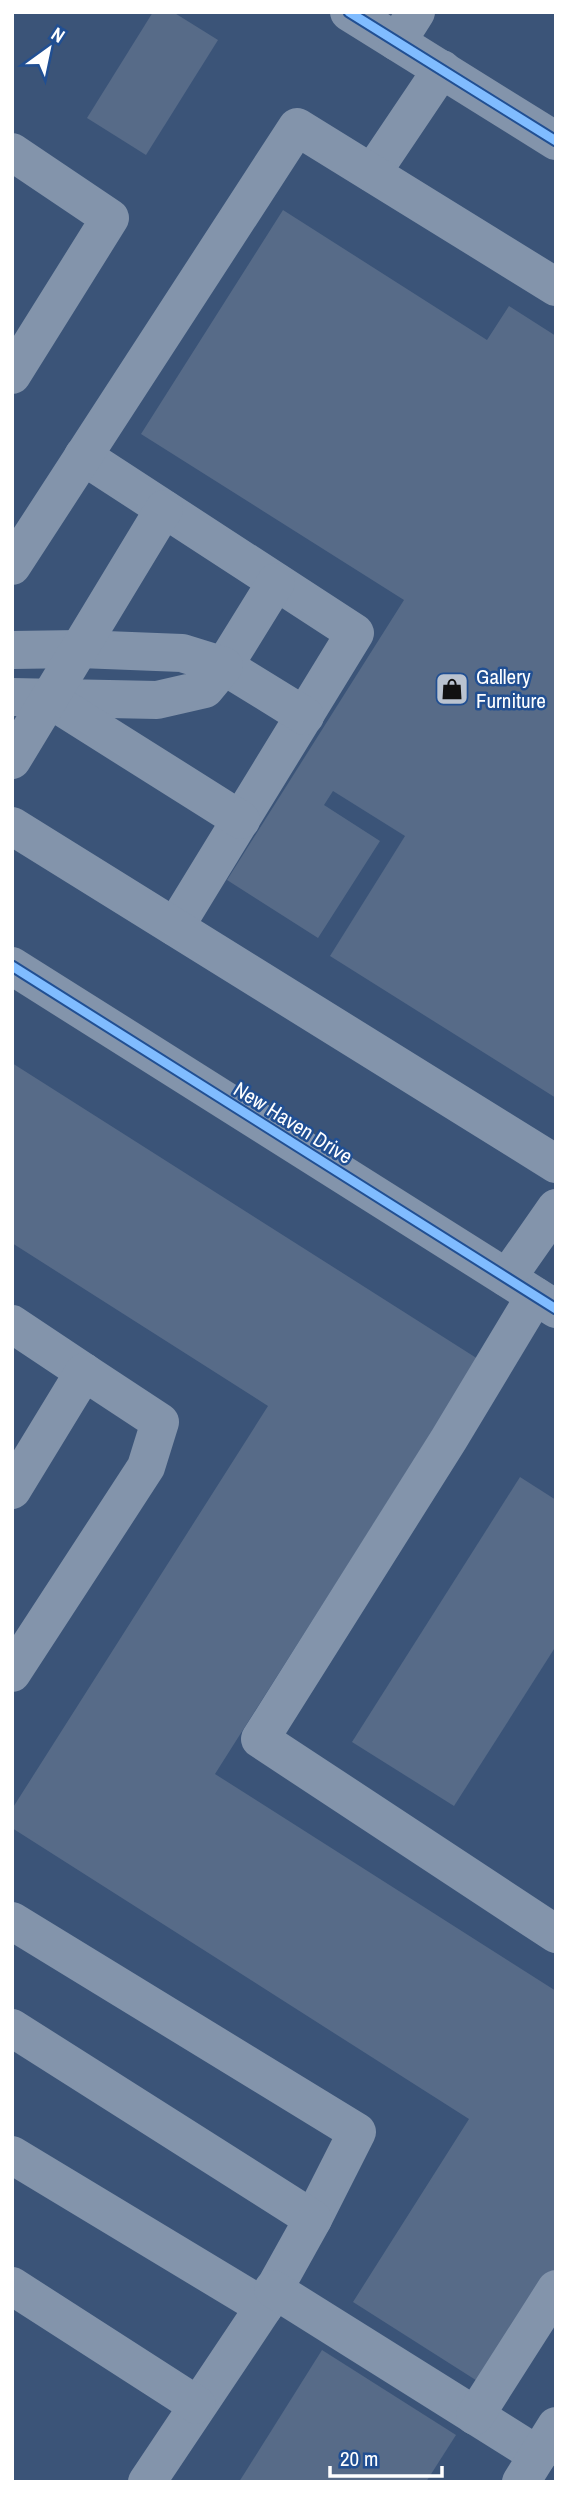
<svg xmlns="http://www.w3.org/2000/svg" width="568" height="2494" font-family="'Archivo Narrow',sans-serif">
  <rect width="100%" height="100%" fill="#3b5478"/>
  <g fill="#576b88">
    <polygon points="153,12 173,12 218,40 146,155 87,118"/>
    <polygon points="283,210 487,340 509,306 556,336 556,1098 330,956 405,836 333,791 324,805 380,841 318,938 227,880 404,600 141,434"/>
    <polygon points="12,1063 478,1359 215,1774 556,1991 556,2269 482,2384 353,2302 469,2119 12,1828 12,1809 268,1406 12,1243"/>
    <polygon points="520,1477 556,1500 556,1646 454,1806 352,1742"/>
    <polygon points="322,2350 456,2435 426,2482 239,2482"/>
  </g>
  <g fill="none" stroke-linecap="round" stroke-linejoin="round">
    <g stroke="#8394ab" stroke-width="38">
      <polyline points="349,12 556,141"/>
      <polyline points="397,42 416,12"/>
      <polyline points="12,152 110,218 12,375"/>
      <polyline points="372,173 442,69"/>
      <polyline points="83,456 355,633 175,927"/>
      <polyline points="12,566 297,127 556,287"/>
      <polyline points="276,582 224,666 305,716"/>
      <polyline points="12,650 80,649 182,653 224,666 205,689 157,700 12,697"/>
      <polyline points="49,699 241,820"/>
      <polyline points="12,760 164,509"/>
      <polyline points="12,826 556,1164"/>
      <polyline points="12,966 556,1309"/>
      <polyline points="507,1278 556,1208"/>
      <polyline points="535,1296 449,1439 260,1739 556,1934"/>
      <polyline points="12,1324 84,1372"/>
      <polyline points="12,1490 84,1372 160,1422 146,1467 12,1673"/>
      <polyline points="12,1921 357,2132 313,2219"/>
      <polyline points="12,2028 313,2219 264,2307"/>
      <polyline points="12,2155 264,2307 147,2482"/>
      <polyline points="12,2286 197,2405"/>
      <polyline points="273,2289 538,2455"/>
      <polyline points="475,2416 556,2289"/>
      <polyline points="521,2482 556,2426"/>
    </g>
    <defs>
      <g id="cycleway">
        <polyline points="349,12 556,141"/>
        <polyline points="12,966 556,1309"/>
      </g>
    </defs>
    <use href="#cycleway" stroke="#214f92" stroke-width="13"/>
    <use href="#cycleway" stroke="#80bcff" stroke-width="9"/>
  </g>
  <defs>
    <symbol id="shop-square" viewBox="-11 -11 22 22"><rect x="-9" y="-9" width="18" height="18" rx="4" fill="#bac3d0" stroke="#214f92"/><path d="M-5-2.5h2.3a2.7 3.5 0 0 1 5.4 0H5L5.5 6h-11ZM-1.5-2.5h3a1.5 2.3 0 0 0-3 0Z" fill="#111"/></symbol>
  </defs>
  <g fill-rule="evenodd">
    <use href="#shop-square" x="433" y="670" width="38" height="38"/>
  </g>
  <g text-anchor="middle" stroke-width="5" stroke-linejoin="round" paint-order="stroke">
    <g font-size="21" fill="#fff" stroke="#214f92" text-anchor="start">
      <text x="476" y="684">Gallery<tspan x="476" dy="24">Furniture</tspan></text>
    </g>
    <g font-size="21" fill="#fff" stroke="#214f92">
      <text transform="translate(293 1123) rotate(32)" y="7">New Haven Drive</text>
    </g>
  </g>
  <rect width="568" height="2494" fill="none" stroke="#ffffff" stroke-width="28"/>
  <g transform="translate(49 49) rotate(33)" stroke="#214f92" stroke-width="5" paint-order="stroke">
  <path d="M0-5L12 26L0 18L-12 26Z" fill="#ffffff"/>
  <text y="-10" font-size="19" font-weight="bold" text-anchor="middle" fill="#ffffff">N</text>
  </g>
  <path d="M330 2466v10h112v-10" fill="none" stroke="#ffffff" stroke-width="3.5"/>
  <text x="340" y="2466" font-size="21" fill="#ffffff" stroke="#214f92" stroke-width="5" paint-order="stroke">20 m</text>
</svg>
